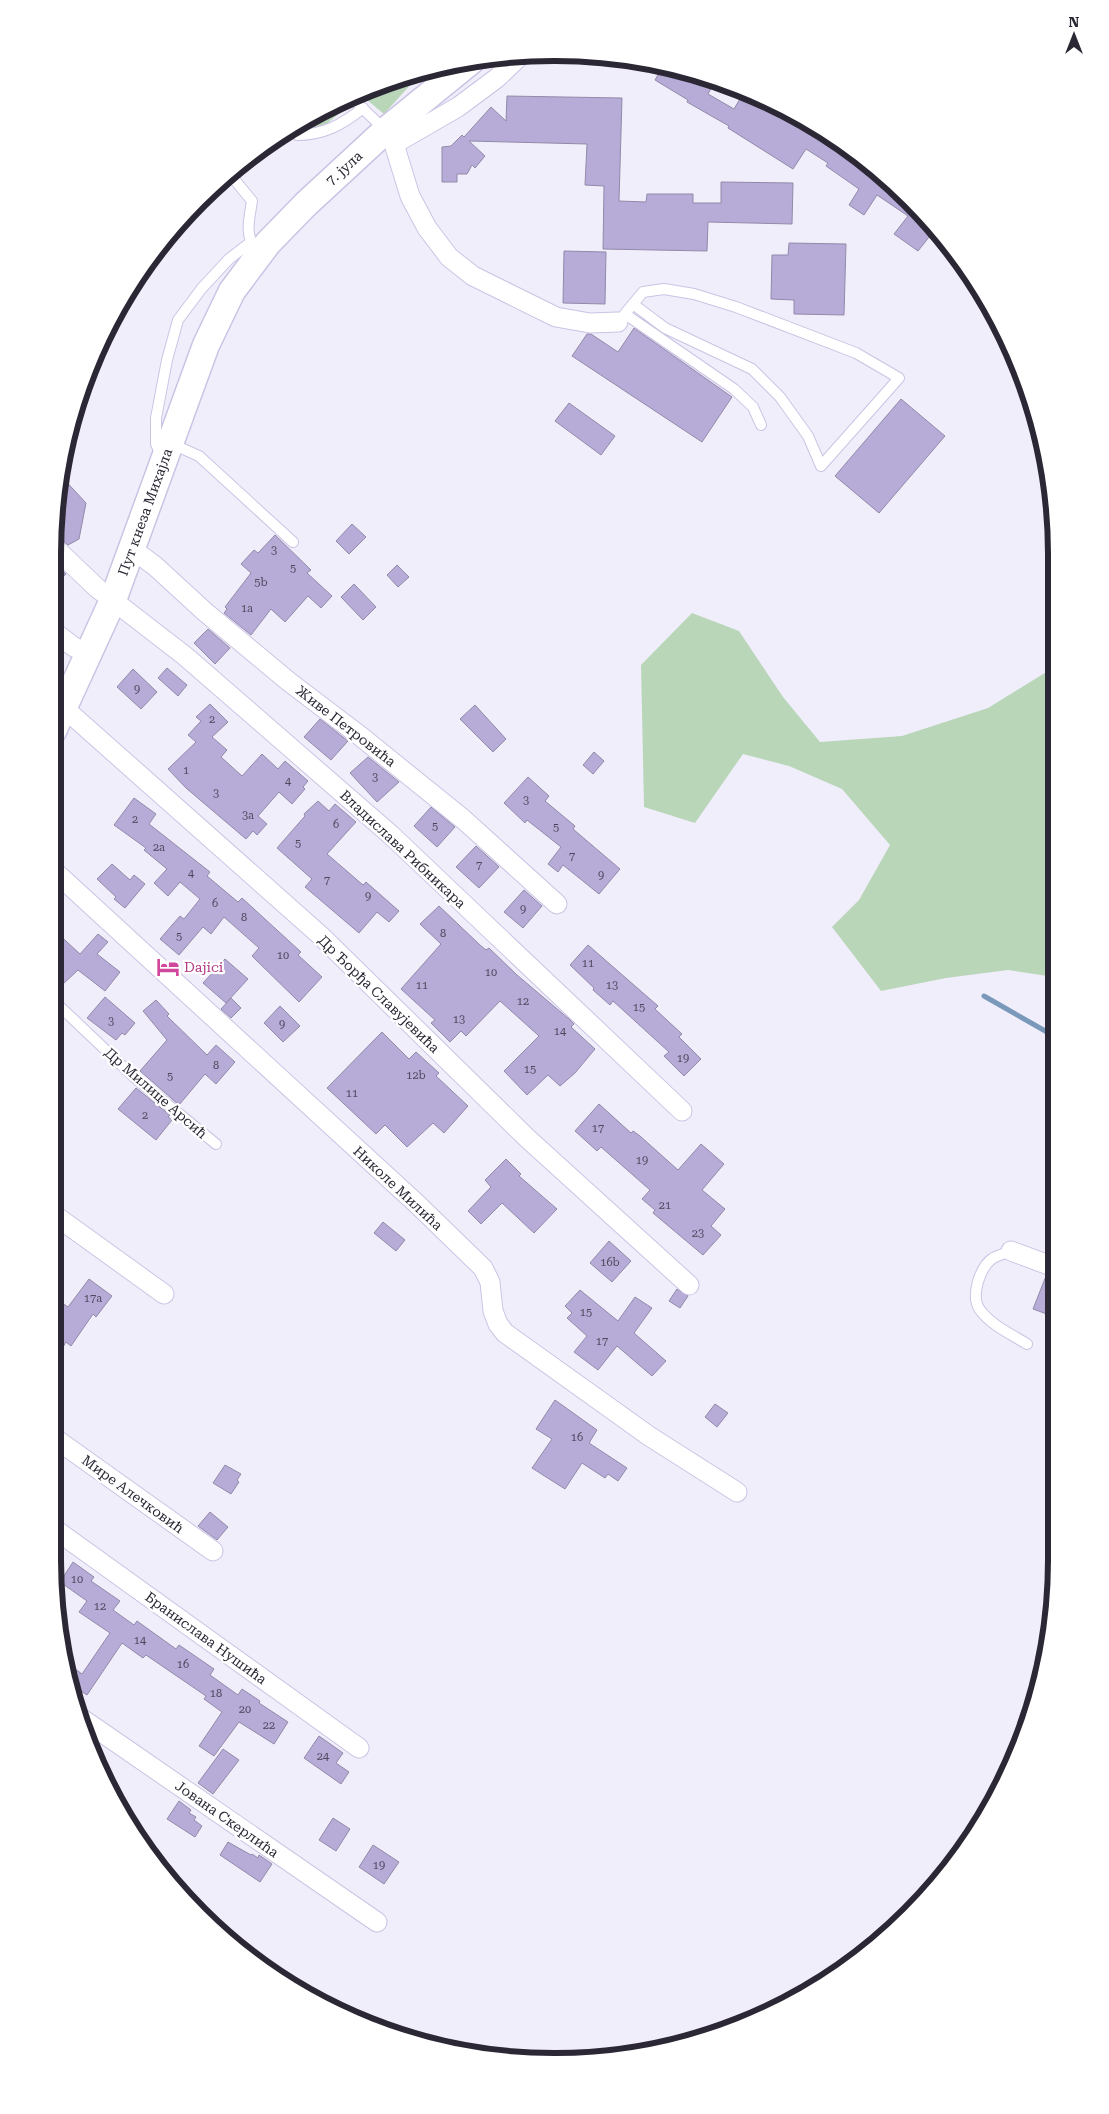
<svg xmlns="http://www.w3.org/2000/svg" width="1109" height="2114" font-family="'Roboto Serif',serif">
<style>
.green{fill:#b9d6b9}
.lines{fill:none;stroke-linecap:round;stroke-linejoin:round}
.stream{stroke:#7998ba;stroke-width:5}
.building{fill:#b7abd7;stroke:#928aa9}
.lane-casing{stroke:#cbc3e4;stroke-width:12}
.street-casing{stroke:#cbc3e4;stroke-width:21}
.secondary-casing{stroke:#cbc3e4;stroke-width:29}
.lane{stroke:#fff;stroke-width:10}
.street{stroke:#fff;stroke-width:19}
.secondary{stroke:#fff;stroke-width:26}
.labels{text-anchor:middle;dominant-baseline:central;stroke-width:4.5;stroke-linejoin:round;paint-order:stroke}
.number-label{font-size:11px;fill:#4e485d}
.street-label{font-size:14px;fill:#2b2734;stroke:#fff}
.hotel-label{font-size:14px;fill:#b23c85;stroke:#fff;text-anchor:start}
.rim{fill:none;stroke:#2b2734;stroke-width:6}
</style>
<rect width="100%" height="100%" fill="#f1eefc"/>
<path class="green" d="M421 73 384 114 361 95 317 132 305 119 393 79Z
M692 613 739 631 783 697 820 742 902 736 988 708 1053 668 1054 977 1008 970 946 978 881 991 832 927 859 900 890 845 842 789 789 766 743 754 695 823 644 807 641 665Z"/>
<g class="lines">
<path class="stream" d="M984 996 1054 1036"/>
</g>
<path class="building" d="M663 66 680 69 691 75 692 73 715 81 708 94 734 109 744 92 777 104 885 177 933 232 918 251 894 234 908 216 877 195 864 215 849 205 859 189 826 166 828 163 806 149 793 169 728 128 729 126 687 102 688 100 655 80Z
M507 96 622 98 619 201 646 202 647 194H693V203H721V182L793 183 792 224 708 222 707 251 603 249 604 186 585 185 587 144 469 141 485 156 475 168 472 165 467 174H457V182H442V147L451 146 462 135 464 137 491 107 506 121Z
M789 243 846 244 844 315 794 314V300L771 299 772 255H788Z
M564 251 606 252 605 304 563 303Z
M634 328 732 397 702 442 572 356 587 334H591L618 352Z
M901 399 945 436 879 513 835 476Z
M569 403 615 436 601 455 555 421Z
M61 476 86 503 79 539 68 545 61 539 54 536Z
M352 524 366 537 349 554 336 541Z
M275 535 311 570 307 573 332 596 321 608 308 596 285 622 271 609 251 635 224 613 227 609 225 607 251 573 241 564 254 550 258 553Z
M54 562 66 574 54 585Z
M397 565 409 577 398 587 387 575Z
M354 584 376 607 363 620 341 597Z
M208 629 230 648 215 664 194 643Z
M167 668 187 685 178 696 158 678Z
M133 669 157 692 141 709 117 687Z
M210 704 228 722 212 737 227 750 221 757 242 776 262 754 278 769 285 761 308 781 303 787 305 789 292 804 279 792 258 816 267 824 257 835 253 831 246 839 186 788 168 769 196 742 188 735 201 721 196 717Z
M475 705 506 739 493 752 460 719Z
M320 719 348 741 331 760 304 737Z
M594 752 604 761 593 774 583 765Z
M368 757 399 782 377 802 350 773Z
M528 777 549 796 545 801 575 826 573 829 620 869 599 894 563 865 558 872 548 864 561 847 527 820 525 823 504 803Z
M134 798 156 814 149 824 210 872 207 876 238 902 242 898 301 952 298 955 322 977 299 1002 252 956 259 948 224 917 211 934 203 927 179 955 160 939 180 916 184 919 200 899 180 882 168 896 154 883 167 869 144 850 146 848 114 825Z
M318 801 329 811 335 804 356 822 327 854 363 885 366 882 399 911 389 922 377 912 359 933 305 887 312 879 277 848 305 816 304 814Z
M431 807 455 827 437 847 414 826Z
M476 846 499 867 479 888 456 867Z
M112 864 130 880 134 875 145 884 125 908 114 899 116 897 97 879Z
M524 890 542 906 523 928 504 912Z
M439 906 480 945 486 950 489 948 517 975 569 1019 574 1024 571 1027 595 1049 575 1073 560 1086 548 1075 527 1095 504 1071 539 1036 500 1001 466 1036 461 1031 450 1042 431 1023 435 1020 401 989 441 944 420 924Z
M53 929 80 954 98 934 108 942 97 954 120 972 105 991 78 970 62 985 53 977Z
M588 945 658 1006 655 1009 682 1034 679 1037 701 1059 684 1076 664 1056 669 1052 613 1001 610 1005 593 990 594 988 570 965Z
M225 959 248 979 226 1003 203 983Z
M105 997 135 1023 125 1035 122 1033 116 1040 87 1018Z
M231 998 241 1008 231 1018 221 1009Z
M156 1000 169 1014 167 1016 207 1055 216 1045 235 1062 216 1084 205 1074 179 1105 140 1071 167 1040 143 1011Z
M280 1006 300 1026 283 1042 264 1023Z
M382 1032 409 1059 416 1052 439 1073 436 1076 468 1106 444 1133 433 1123 407 1147 385 1125 376 1134 327 1088Z
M136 1088 170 1115 168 1117 172 1120 156 1140 118 1109Z
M599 1104 631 1133 633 1131 640 1136 678 1170 701 1144 724 1164 702 1190 725 1209 711 1226 721 1235 703 1255 653 1213 655 1210 642 1199 650 1190 601 1147 597 1151 575 1131Z
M506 1159 521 1174 519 1176 557 1209 534 1233 502 1203 481 1224 468 1211 491 1187 485 1180Z
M383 1222 405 1240 396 1251 374 1233Z
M609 1241 631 1261 612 1282 590 1263Z
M1046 1276 1055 1278V1317L1033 1309Z
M89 1279 112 1296 96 1317 93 1314 71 1346 66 1342 63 1347 53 1340V1297L68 1307Z
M677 1289 688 1296 680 1308 669 1301Z
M580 1290 618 1321 635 1297 652 1308 634 1333 666 1361 652 1376 617 1346 598 1370 574 1352 587 1336 567 1318 572 1313 565 1306Z
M555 1400 597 1430 589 1443 627 1468 618 1481 608 1474 605 1478 582 1463 565 1489 532 1468 552 1439 536 1429Z
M715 1404 728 1413 717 1427 705 1417Z
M225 1465 241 1474 237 1480 239 1482 231 1494 213 1483Z
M210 1512 228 1527 217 1540 198 1526Z
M73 1562 94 1577 91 1581 120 1601 113 1610 134 1625 137 1621 176 1649 179 1645 214 1669 210 1675 238 1695 242 1689 260 1701 259 1703 288 1722 274 1744 239 1722 214 1756 199 1746 222 1712 204 1699 206 1696 146 1655 143 1658 122 1643 87 1695 69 1683 63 1660 82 1674 110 1633 79 1612 87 1601 60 1582Z
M319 1736 343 1753 336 1763 349 1772 341 1784 304 1758Z
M223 1749 239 1760 213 1794 198 1783Z
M179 1801 191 1810 189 1813 196 1817 194 1820 202 1826 195 1837 167 1819Z
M333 1818 350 1829 336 1851 319 1840Z
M228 1842 251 1855 252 1854 258 1858 259 1855 272 1864 260 1882 220 1855Z
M373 1845 399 1862 384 1884 359 1867Z"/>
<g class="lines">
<defs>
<path id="lane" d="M352 98 385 130
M291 129 297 135C323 135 342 125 363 108
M229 173 252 201C250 216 244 235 255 247
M625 314 734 389 753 407 761 425
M618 322 643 292 664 289 694 294 736 307 856 353 899 378 821 466 808 436 780 397 752 369 665 328 633 304
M172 444 199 456 293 542
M161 455 156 444V418L167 360 178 320 202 288 229 259 251 242
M53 1000 134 1077 216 1144
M1011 1251C1006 1253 999 1255 993 1258 980 1267 970 1296 980 1310 991 1325 1011 1334 1027 1344"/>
<path id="street" d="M385 131 394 144 410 196 427 228 449 257 473 276 556 317 590 323 618 322
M394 144 458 107 497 78 520 56
M54 547 97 588 185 656 391 835 682 1111
M132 549 155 566 204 611 288 681 359 735 463 819 557 904
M53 631 74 647 89 653
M64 708 321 936 527 1138 689 1285
M53 870 417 1204 483 1268 490 1282 493 1311 498 1324 505 1333 649 1436 737 1492
M53 1214 164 1294
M1011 1251 1054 1267
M53 1437 213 1551
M53 1528 359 1748
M78 1716 377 1922"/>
<path id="secondary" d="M53 731 113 600 206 345 232 291 268 243 306 204 385 131 471 61"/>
</defs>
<use href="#lane" class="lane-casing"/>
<use href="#street" class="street-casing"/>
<use href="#secondary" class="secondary-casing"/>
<use href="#lane" class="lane"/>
<use href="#street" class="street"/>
<use href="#secondary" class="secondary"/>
</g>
<defs>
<symbol id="hotel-bare" viewBox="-9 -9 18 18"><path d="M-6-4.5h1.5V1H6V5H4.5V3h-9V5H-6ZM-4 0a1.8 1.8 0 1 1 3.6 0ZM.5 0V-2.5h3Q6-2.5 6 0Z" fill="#d1479c" stroke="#fff" stroke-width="2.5" paint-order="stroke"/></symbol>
</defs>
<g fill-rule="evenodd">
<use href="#hotel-bare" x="152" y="951" width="32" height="32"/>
</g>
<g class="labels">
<g class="number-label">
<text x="274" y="550">3</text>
<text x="293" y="568">5</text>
<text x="261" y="582">5b</text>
<text x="247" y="608">1a</text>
<text x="137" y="689">9</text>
<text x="212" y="719">2</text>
<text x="186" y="770">1</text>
<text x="375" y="777">3</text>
<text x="288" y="781">4</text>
<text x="216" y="793">3</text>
<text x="526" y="800">3</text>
<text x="248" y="815">3a</text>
<text x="135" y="819">2</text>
<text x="336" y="824">6</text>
<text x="435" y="826">5</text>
<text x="556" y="827">5</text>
<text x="298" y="843">5</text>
<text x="159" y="847">2a</text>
<text x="572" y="856">7</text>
<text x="479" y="865">7</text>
<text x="191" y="873">4</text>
<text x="601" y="875">9</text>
<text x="327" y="880">7</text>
<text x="368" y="896">9</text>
<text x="215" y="903">6</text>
<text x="523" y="909">9</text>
<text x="244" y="917">8</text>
<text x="443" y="933">8</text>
<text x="179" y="936">5</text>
<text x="283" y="955">10</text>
<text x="588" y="963">11</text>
<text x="491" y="972">10</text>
<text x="422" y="985">11</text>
<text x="612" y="985">13</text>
<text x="523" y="1001">12</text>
<text x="639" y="1007">15</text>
<text x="459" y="1019">13</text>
<text x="111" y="1021">3</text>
<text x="282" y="1024">9</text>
<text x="560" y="1031">14</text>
<text x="683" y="1058">19</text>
<text x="216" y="1065">8</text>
<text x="530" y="1069">15</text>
<text x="416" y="1075">12b</text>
<text x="170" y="1076">5</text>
<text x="352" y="1093">11</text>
<text x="145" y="1115">2</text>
<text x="598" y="1128">17</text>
<text x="642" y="1160">19</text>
<text x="665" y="1205">21</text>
<text x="698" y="1233">23</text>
<text x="610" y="1262">16b</text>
<text x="93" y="1298">17a</text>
<text x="586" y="1312">15</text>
<text x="602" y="1341">17</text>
<text x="577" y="1437">16</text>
<text x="77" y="1579">10</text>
<text x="100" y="1606">12</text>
<text x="140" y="1640">14</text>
<text x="183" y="1664">16</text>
<text x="216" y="1693">18</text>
<text x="245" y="1709">20</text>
<text x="269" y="1725">22</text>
<text x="323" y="1756">24</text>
<text x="379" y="1865">19</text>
</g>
<g class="street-label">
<text transform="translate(344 168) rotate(-42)">7. јула</text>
<text transform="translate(145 512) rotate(-70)">Пут кнеза Михајла</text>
<text transform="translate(346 726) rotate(38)">Живе Петровића</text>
<text transform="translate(403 849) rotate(43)">Владислава Рибникара</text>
<text transform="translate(379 994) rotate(44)">Др Ђорђа Славујевића</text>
<text transform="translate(156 1093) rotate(41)">Др Милице Арсић</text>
<text transform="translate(398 1188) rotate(43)">Николе Милића</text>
<text transform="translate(133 1494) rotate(36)">Мире Алечковић</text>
<text transform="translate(206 1638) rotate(36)">Бранислава Нушића</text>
<text transform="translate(227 1819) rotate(35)">Јована Скерлића</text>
</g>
<g class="hotel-label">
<text x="184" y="967">Dajici</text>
</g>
</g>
<path d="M0 0H1109V2114H0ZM554 61H555A493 493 0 0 1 1048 554V1560A493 493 0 0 1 555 2053H554A493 493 0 0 1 61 1560V554A493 493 0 0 1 554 61Z" fill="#fff" fill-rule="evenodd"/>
<path class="rim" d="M554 61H555A493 493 0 0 1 1048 554V1560A493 493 0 0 1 555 2053H554A493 493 0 0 1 61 1560V554A493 493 0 0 1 554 61Z"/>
<g transform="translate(1074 35)" stroke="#ffffff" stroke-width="4" paint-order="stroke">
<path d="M0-4L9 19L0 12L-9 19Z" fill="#2b2734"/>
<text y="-8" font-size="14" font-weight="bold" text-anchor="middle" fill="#2b2734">N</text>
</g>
</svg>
